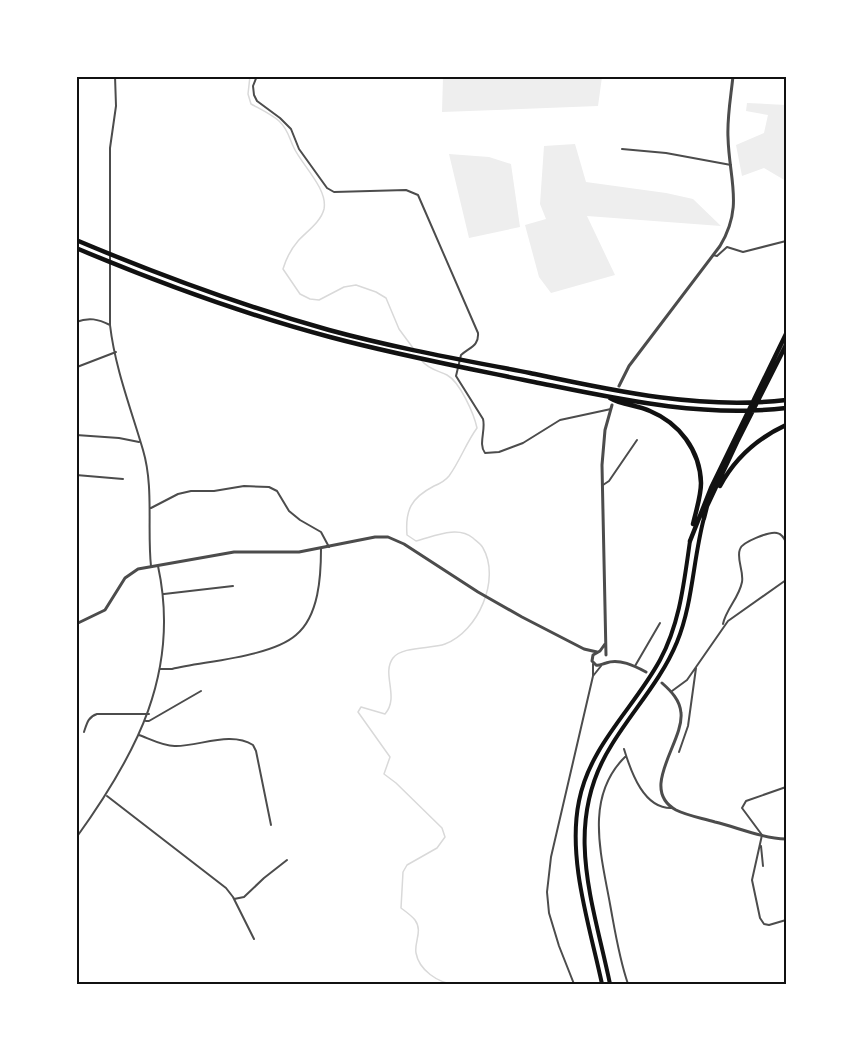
<svg xmlns="http://www.w3.org/2000/svg" width="863" height="1061" font-family="Manrope,sans-serif">
<style>
.green{fill:#eee}
.lines{fill:none;stroke-linecap:round;stroke-linejoin:round}
.stream{stroke:#d9d9d9;stroke-width:1.5}
.minor{stroke:#4c4c4c;stroke-width:2}
.tertiary{stroke:#4c4c4c;stroke-width:3}
.trunk{stroke:#111;stroke-width:4}
.motorway{stroke:#111;stroke-width:4.5}
.neatline{fill:none;stroke:#111;stroke-width:2}
</style>
<rect width="100%" height="100%" fill="#fff"/>
<path class="green" d="M443 77V76L602 77 598 106 442 112Z
M747 103 786 105V181L764 168 742 176 736 145 764 133 768 115 746 111Z
M575 144 586 182 666 193 693 199 721 226 587 216 615 275 551 293 539 277 525 225 546 219 540 204 544 146Z
M449 154 489 157 511 164 520 227 469 238Z"/>
<g class="lines">
<path class="stream" d="M250 76 248 94 251 104C260 109 271 114 279 121 288 129 289 138 294 148 302 165 328 189 324 209 321 222 306 232 298 241 291 249 286 259 283 269L300 294 310 299 319 300 344 287 356 285 376 292 386 298 399 329 413 348
M422 361C428 369 439 371 447 375 460 382 474 414 477 428 466 443 460 461 449 476 445 481 439 484 434 486 411 498 405 510 407 535L416 541C433 537 457 525 473 538 476 541 481 544 483 548 501 579 478 632 445 644 432 649 402 646 393 658 381 674 400 697 385 714L361 707 358 712 390 757 384 774 396 783 442 828 445 837 437 848 407 865 403 872 401 908C405 911 412 916 415 920 423 931 414 942 416 953 419 970 438 983 454 984"/>
<path class="minor" d="M257 76 253 86 254 95 257 101 280 118 291 129 299 149 327 188 334 192 406 190 418 195 478 333C479 346 470 347 461 355L456 376 483 419C486 430 478 444 485 453L499 452 523 443 560 420 611 409
M622 149 666 153 731 165
M713 255 717 256 727 247 743 252 786 241
M76 322C89 317 98 319 110 325 115 368 131 409 143 450 154 487 147 529 151 566
M110 325V148L116 106 115 76
M77 367 116 352
M76 435 119 438 139 442
M76 475 123 479
M603 485 609 481 637 440
M151 508 178 494 191 491H214L244 486 269 487 277 491 289 511 300 520 321 532 329 547
M164 594 233 586
M723 624C726 609 739 598 742 582 744 571 736 559 740 549 742 542 770 531 777 533 782 534 784 538 786 542
M635 666 660 623
M160 669H172C205 661 271 657 296 635 319 616 321 576 321 549
M593 676 601 666
M672 691 687 680 728 621 786 580
M146 721H149L201 691
M84 732C87 723 88 717 97 714H149
M139 735C150 739 165 747 176 746 200 746 231 731 253 745L256 751 271 825
M624 749C631 772 644 810 673 808
M679 752 688 726 696 668
M626 756C584 796 601 854 610 904 615 931 619 958 628 984
M786 787 746 801 742 808 762 835 752 880 760 918 764 924 769 925 786 920
M107 796 226 888 233 897 254 939
M76 838C136 755 181 672 158 566
M761 846 763 866
M234 899 244 897 264 878 287 860
M574 984 559 946 549 913 547 892 551 857 593 676V664"/>
<path class="tertiary" d="M619 386 629 366 720 246C744 206 729 180 728 137 727 117 731 96 733 76
M76 624 105 610 125 578 138 569 234 552H299L375 537H388L404 544 478 592 522 617 584 649 597 652
M605 644 600 651 593 655 592 661 596 665C599 666 602 664 606 663 619 658 635 666 646 672
M606 655 602 465 605 430 612 405
M662 683C671 691 680 700 681 713 684 742 638 789 676 810 688 816 702 818 715 822 739 828 762 838 786 839"/>
<path class="trunk" d="M602 984C590 927 567 859 579 801 590 745 634 708 660 660 680 623 684 582 690 541
M610 984C593 902 562 824 611 746 632 711 661 681 677 642 693 603 693 559 704 518"/>
<path class="motorway" d="M76 240C159 275 243 306 329 330 395 348 463 360 530 373 614 391 700 410 786 400
M76 248C159 283 243 314 330 337 397 355 466 368 534 382 618 399 701 418 786 408
M610 398C622 405 637 405 650 411 679 423 700 450 701 483 701 496 696 511 693 524
M720 486C735 458 758 438 786 425
M704 518 707 506 737 442 786 345
M690 541 711 488 786 334"/>
</g>
<rect width="863" height="1061" fill="none" stroke="#ffffff" stroke-width="156"/>
<rect x="78" y="78" width="707" height="905" class="neatline"/>
</svg>
